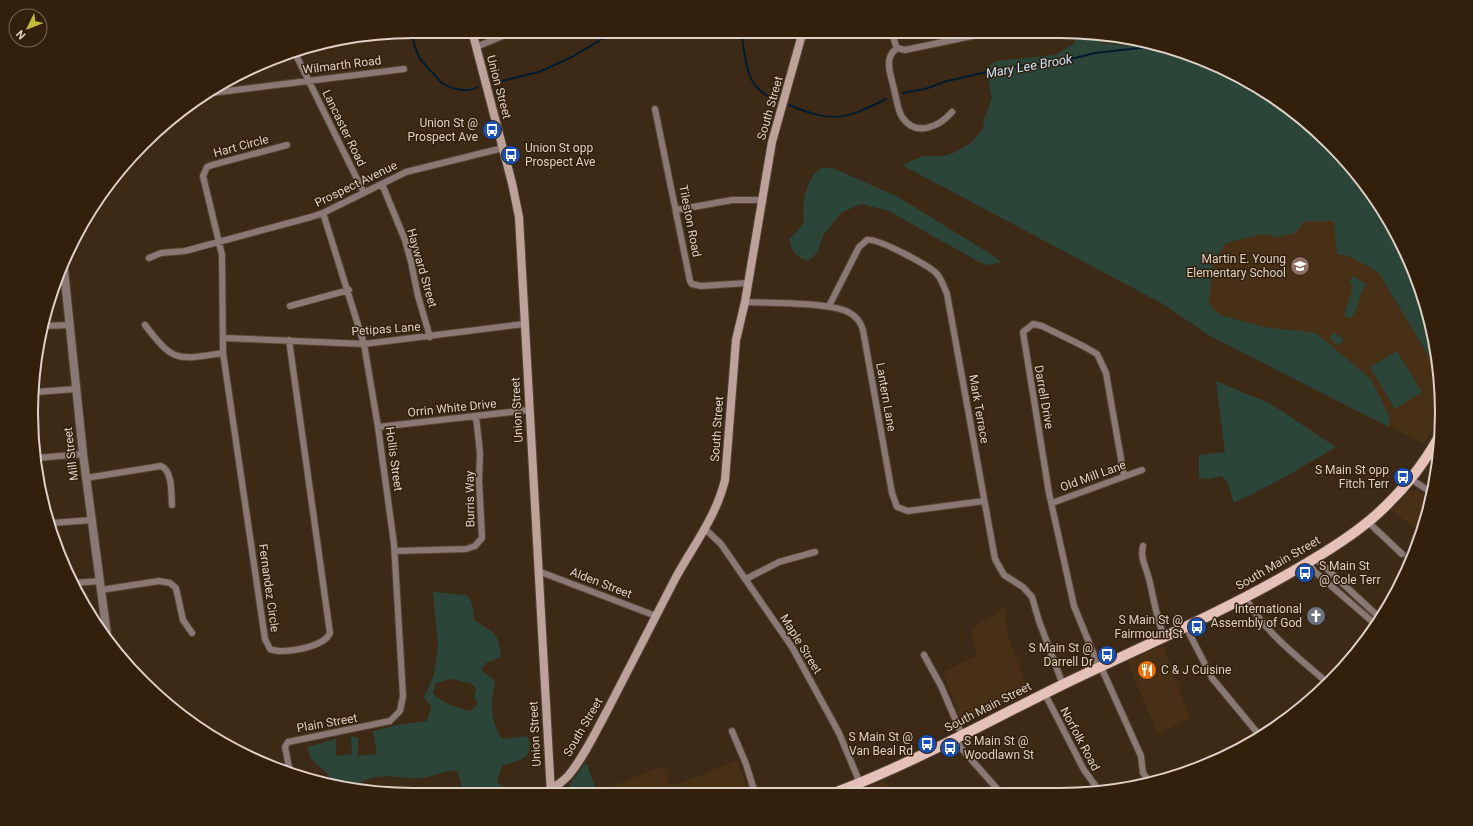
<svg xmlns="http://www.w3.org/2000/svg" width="1473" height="826" font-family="Roboto,sans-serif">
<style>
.built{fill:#483017}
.green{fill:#2b4539;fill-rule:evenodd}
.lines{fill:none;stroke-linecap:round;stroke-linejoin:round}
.stream{stroke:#021c2f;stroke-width:2}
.minor-casing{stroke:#564533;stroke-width:8}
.tertiary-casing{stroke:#564533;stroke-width:10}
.secondary-casing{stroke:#564533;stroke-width:10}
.primary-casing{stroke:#564533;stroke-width:12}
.minor{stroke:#897874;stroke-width:6}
.tertiary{stroke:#897874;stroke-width:8}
.secondary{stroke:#bda19b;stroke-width:8}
.primary{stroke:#e5c1b9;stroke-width:10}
.labels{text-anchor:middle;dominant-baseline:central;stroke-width:3;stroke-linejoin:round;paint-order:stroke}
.street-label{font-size:12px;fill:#ded1c6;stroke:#32200d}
.poi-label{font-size:12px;fill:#ded1c6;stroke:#32200d;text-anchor:end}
.water-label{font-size:13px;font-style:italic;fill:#c5e4fe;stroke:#32200d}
.rim{fill:none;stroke:#ded1c6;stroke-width:2}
</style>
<rect width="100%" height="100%" fill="#3c2a17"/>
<path class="built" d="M1312 126 1363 181 1409 296 1433 340 1441 388 1440 414 1424 444 1210 336 1178 161Z
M1416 490 1430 499 1424 525 1420 531 1391 511 1409 492Z
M1005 606 1007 633 1029 691 962 724 943 672 976 656 971 628 998 613Z
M1163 645 1190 718 1158 734 1127 662Z
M738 760 746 787 742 788 743 793H595L663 766 671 787Z
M884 781 890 792 864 793 863 790Z"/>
<path class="green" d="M1077 32 1097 34 1102 43 1132 46 1140 43 1183 51 1251 82 1312 126 1363 181 1403 244 1406 252 1409 278 1418 285 1429 314 1435 352 1429 356 1378 272 1349 256 1337 254 1334 221H1305L1295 233 1278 237 1262 234 1226 243 1213 263 1209 304 1220 315 1264 327 1316 333 1371 379 1389 416V427L1210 336 1163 304 902 165 923 156H943L956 152 972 142 984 127 983 121 992 99 989 82 990 65 996 61 1056 55 1074 43Z
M821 168H833L898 197 994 256 1001 262 989 265 979 262 889 211 861 204 842 212 824 234 817 253 808 261C795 257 792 251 789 239L798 231 804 222C801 205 806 178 821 168Z
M1353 276 1366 284C1358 295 1359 308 1351 318L1344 316 1353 286 1349 283Z
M1334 332 1344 339 1339 346 1329 338Z
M1397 351 1422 392 1395 409 1370 367Z
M1216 381 1271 404 1336 447 1287 476 1234 503 1227 482 1222 476 1209 479 1199 478V455L1225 452Z
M433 592 467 595 472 603 474 620C494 633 499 632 501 657L486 663 481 670 495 681C491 704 489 718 502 739L528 736C535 758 520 761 502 765L497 782 505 788 464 794 457 770C443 771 434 776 421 778 405 780 388 773 372 778 357 782 355 789 336 786L328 774 311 759 307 747 336 739V756L352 754 351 736 358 738V756L377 754 373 731 397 725 427 721 431 707 424 697 434 675 438 646ZM451 679 471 683 476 688 474 698 478 704 470 711C459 708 440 703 433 693L436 683Z
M586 762 597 793 563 794Z"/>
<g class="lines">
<path class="stream" d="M410 31 419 58 442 83C451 89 468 93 478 87
M741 31C746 58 744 90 776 99
M497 82 539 72 572 57 602 39 622 31
M903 93 925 89 947 81 1001 69 1026 65 1051 64 1095 53 1158 46
M789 105C833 123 844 120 886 99"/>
<defs>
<path id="minor" d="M891 32 897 48 905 50 991 32
M476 47 515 31
M897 48C894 51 891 53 890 57 887 66 891 76 893 85 896 95 897 109 902 117 916 138 940 126 952 112
M294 51 364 193
M211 93 404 69
M655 109 690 281 692 284 701 286 747 283
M287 145 212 165 207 167 203 176 222 255 223 353 265 639 270 649C283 655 324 647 330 633L289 340
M382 184 405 240 411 262 418 296 430 337
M676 210 732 200H763
M149 258 161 253 185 251 311 217 323 213 406 172 503 148
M745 302C769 303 832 302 850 313 857 317 861 323 863 330L892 493 897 507 908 511 984 501
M290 306 349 290
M829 306 859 247 867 240C878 238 930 266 937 274 942 280 944 287 947 294L995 559 1004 575 1023 587 1032 597 1039 621 1063 685
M145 325C174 363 177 360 223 353
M43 326 69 325
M224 338 364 344 524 324
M36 392 76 389
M378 427 529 410
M37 458 83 454
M86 478 161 466C173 471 171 494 172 505
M1411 479 1432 493
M1052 503 1142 470
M1368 522 1402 554
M52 523 92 520
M705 529 721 544 792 647 839 733 860 783
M1143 546C1140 558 1146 567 1149 579 1154 599 1156 618 1164 636
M395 551 466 549 475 546 482 538 479 480 480 453 476 417
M1315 558 1380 618
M1308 562 1314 571 1375 624
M538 571 656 616
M746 579 779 562 815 552
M75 583 100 581
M101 590 159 581 170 583 176 588 183 620 192 633
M1245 597C1265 633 1299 658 1329 684
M1186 627 1212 678 1260 736
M924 655 941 686 962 735
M1099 667 1074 606 1049 493 1023 332 1033 324 1042 326 1083 346 1097 354 1099 358 1106 373 1124 476
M1101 667 1141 756 1143 773 1150 782
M1045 694 1084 770 1100 792
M732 731 746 764 755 793
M956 738 961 748 1000 792
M290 772 285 747 288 742 390 721 400 711 403 696 394 544 378 427 364 344 323 213"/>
<path id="tertiary" d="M64 270 83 454 107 635"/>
<path id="secondary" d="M472 31 512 183 519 217 551 794
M551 787C558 786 563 781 568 776 584 757 595 733 607 711 630 667 652 623 675 579 693 546 716 517 725 480L736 340 745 302 772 142 803 31"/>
<path id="primary" d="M834 793C914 763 988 721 1064 684 1141 647 1221 613 1295 570 1323 554 1351 537 1375 516 1401 493 1423 466 1440 435"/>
</defs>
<use href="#minor" class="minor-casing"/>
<use href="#tertiary" class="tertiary-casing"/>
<use href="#secondary" class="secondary-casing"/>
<use href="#primary" class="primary-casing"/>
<use href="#minor" class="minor"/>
<use href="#tertiary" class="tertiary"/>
<use href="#secondary" class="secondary"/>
<use href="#primary" class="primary"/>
</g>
<defs>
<symbol id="bus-disc" viewBox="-11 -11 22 22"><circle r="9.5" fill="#1a4fb4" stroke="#32200d"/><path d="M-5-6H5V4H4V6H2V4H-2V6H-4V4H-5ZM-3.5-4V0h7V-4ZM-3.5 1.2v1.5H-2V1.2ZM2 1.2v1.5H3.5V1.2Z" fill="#fff"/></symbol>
<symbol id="school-disc" viewBox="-11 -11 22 22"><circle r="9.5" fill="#8d6e63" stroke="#32200d"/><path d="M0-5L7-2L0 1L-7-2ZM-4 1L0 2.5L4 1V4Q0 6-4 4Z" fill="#fff"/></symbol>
<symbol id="church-disc" viewBox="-11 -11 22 22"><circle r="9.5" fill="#6b7280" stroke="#32200d"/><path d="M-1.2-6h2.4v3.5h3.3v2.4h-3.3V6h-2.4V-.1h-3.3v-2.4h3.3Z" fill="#fff"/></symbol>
<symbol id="restaurant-disc" viewBox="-11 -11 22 22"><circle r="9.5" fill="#e8710a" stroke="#32200d"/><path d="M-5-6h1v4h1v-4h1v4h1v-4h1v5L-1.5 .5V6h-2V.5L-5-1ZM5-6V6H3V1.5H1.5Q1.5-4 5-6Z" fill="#fff"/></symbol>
</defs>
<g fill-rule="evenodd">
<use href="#bus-disc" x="481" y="119" width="22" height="22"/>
<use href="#bus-disc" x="500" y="144" width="22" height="22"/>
<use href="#school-disc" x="1289" y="255" width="22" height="22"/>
<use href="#bus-disc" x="1392" y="466" width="22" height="22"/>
<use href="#bus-disc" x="1294" y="562" width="22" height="22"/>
<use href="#church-disc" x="1305" y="605" width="22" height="22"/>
<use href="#bus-disc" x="1186" y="616" width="22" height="22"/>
<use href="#bus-disc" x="1096" y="644" width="22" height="22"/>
<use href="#restaurant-disc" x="1136" y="659" width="22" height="22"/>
<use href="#bus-disc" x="916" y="733" width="22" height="22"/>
<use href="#bus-disc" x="939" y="737" width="22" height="22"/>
</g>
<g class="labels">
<g class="street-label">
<text transform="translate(342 65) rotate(-7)">Wilmarth Road</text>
<text transform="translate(499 87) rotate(75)">Union Street</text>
<text transform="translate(770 108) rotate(-74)">South Street</text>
<text transform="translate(344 128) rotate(64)">Lancaster Road</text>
<text transform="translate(241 146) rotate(-15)">Hart Circle</text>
<text transform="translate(356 184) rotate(-26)">Prospect Avenue</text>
<text transform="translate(690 221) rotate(79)">Tileston Road</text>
<text transform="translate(422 268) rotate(74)">Hayward Street</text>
<text transform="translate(386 329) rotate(-4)">Petipas Lane</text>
<text transform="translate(886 397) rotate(80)">Lantern Lane</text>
<text transform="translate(1044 397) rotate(80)">Darrell Drive</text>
<text transform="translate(452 408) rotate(-6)">Orrin White Drive</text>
<text transform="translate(979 409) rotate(80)">Mark Terrace</text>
<text transform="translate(517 410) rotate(-93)">Union Street</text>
<text transform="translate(717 429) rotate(-86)">South Street</text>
<text transform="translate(71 454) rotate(-97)">Mill Street</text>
<text transform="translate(394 459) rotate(82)">Hollis Street</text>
<text transform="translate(1093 476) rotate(-20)">Old Mill Lane</text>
<text transform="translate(470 499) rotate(-91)">Burris Way</text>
<text transform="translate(1278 563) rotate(-30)">South Main Street</text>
<text transform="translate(601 583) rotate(21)">Alden Street</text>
<text transform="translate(269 588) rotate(82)">Fernandez Circle</text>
<text transform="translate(801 644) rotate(58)">Maple Street</text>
<text transform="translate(988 707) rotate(-27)">South Main Street</text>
<text transform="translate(327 723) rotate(-10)">Plain Street</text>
<text transform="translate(583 727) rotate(-60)">South Street</text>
<text transform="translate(535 734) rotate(-93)">Union Street</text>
<text transform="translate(1080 739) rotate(62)">Norfolk Road</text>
</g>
<g class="poi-label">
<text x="478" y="123">Union St @<tspan x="478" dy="14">Prospect Ave</tspan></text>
<text x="525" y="148" text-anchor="start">Union St opp<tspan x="525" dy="14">Prospect Ave</tspan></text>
<text x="1286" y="259">Martin E. Young<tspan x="1286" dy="14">Elementary School</tspan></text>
<text x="1389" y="470">S Main St opp<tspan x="1389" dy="14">Fitch Terr</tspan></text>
<text x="1319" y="566" text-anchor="start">S Main St<tspan x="1319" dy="14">@ Cole Terr</tspan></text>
<text x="1302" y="609">International<tspan x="1302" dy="14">Assembly of God</tspan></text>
<text x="1183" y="620">S Main St @<tspan x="1183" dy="14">Fairmount St</tspan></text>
<text x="1093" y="648">S Main St @<tspan x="1093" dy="14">Darrell Dr</tspan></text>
<text x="1161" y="670" text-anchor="start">C &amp; J Cuisine</text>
<text x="913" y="737">S Main St @<tspan x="913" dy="14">Van Beal Rd</tspan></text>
<text x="964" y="741" text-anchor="start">S Main St @<tspan x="964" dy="14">Woodlawn St</tspan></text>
</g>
<g class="water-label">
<text transform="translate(1029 66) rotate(-10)">Mary Lee Brook</text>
</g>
</g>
<path d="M0 0H1473V826H0ZM413 38H1060A375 375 0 0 1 1435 413V413A375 375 0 0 1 1060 788H413A375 375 0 0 1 38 413V413A375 375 0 0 1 413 38Z" fill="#32200d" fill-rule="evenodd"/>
<path class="rim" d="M413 38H1060A375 375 0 0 1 1435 413V413A375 375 0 0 1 1060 788H413A375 375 0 0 1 38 413V413A375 375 0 0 1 413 38Z"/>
<g transform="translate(28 28) rotate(227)"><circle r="19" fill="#32200d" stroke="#776757"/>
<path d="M0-3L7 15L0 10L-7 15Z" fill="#c6bc3c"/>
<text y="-6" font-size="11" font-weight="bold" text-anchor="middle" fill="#ded1c6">N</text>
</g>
</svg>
